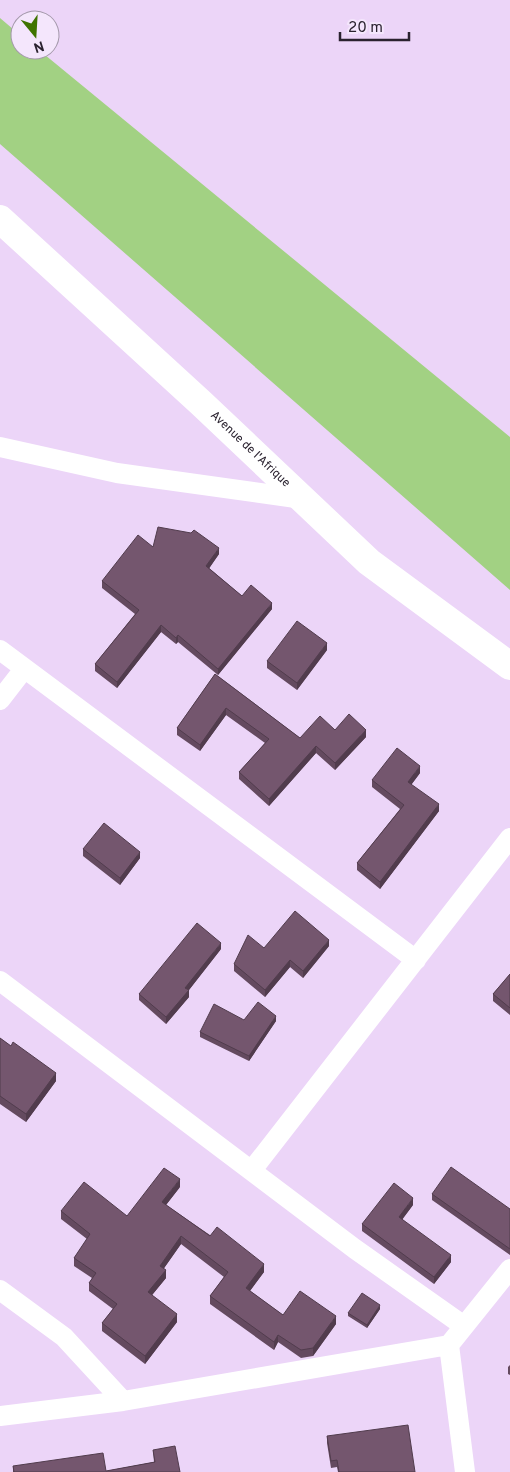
<svg xmlns="http://www.w3.org/2000/svg" width="510" height="1472" font-family="Overpass,sans-serif">
<style>
.green{fill:#a2d183}
.lines{fill:none;stroke-linecap:round;stroke-linejoin:round}
.minor{stroke:#fff;stroke-width:20}
.secondary{stroke:#fff;stroke-width:28}
.wall{fill:#644a5f}
.shaded-wall{fill:#513c4d}
.building{fill:#74566e;stroke:#513c4d}
.labels{text-anchor:middle;dominant-baseline:central;stroke-width:5;stroke-linejoin:round;paint-order:stroke}
.street-label{font-size:12px;fill:#2a222f;stroke:#f4e6fc}
</style>
<rect width="100%" height="100%" fill="#ecd5f8"/>
<path class="green" d="M0 18 20 35V50H39L510 437V590L0 144Z"/>
<g class="lines">
<path class="minor" d="M0 447 117 473 303 499
M0 650 416 960
M0 700 24 669
M0 981 355 1249 464 1326
M252 1170 510 838
M0 1290 64 1337 123 1401
M449 1345 465 1472
M0 1416 123 1401 449 1345 510 1269"/>
<path class="secondary" id="s1" d="M0 219 201 403 369 562 510 666"/>
</g>
<path class="wall" d="M153 547 219 554 209 568 242 596 272 609 218 675 178 642 176 644 161 632 117 688 95 671V664L135 614 102 588V581Z
M327 650 297 690 267 668V661Z
M215 674 300 738 335 730 366 737 335 770 316 753 269 806 239 779V772L265 743 226 715 200 751 177 735V728Z
M420 773 411 785 439 811 380 889 357 870V863L400 809 372 787V780Z
M83 849 140 858 120 885 83 856Z
M329 946 303 978 290 967 265 997 234 971V964L264 948Z
M221 949 189 990V997L166 1024 139 1000V994Z
M510 974V1015L493 1001V994Z
M244 1020 276 1021 249 1061 200 1037V1032Z
M0 1038 56 1081 26 1122 0 1104Z
M180 1187 166 1205 264 1272 250 1291 283 1315 336 1324 313 1356 301 1358 278 1342 274 1350 210 1304V1296L224 1277 181 1244 164 1268 166 1278 152 1295 177 1322 145 1364 102 1331V1323L113 1309 89 1291V1283L92 1278 74 1266V1258L87 1239 61 1219V1211L127 1216Z
M432 1194 510 1209V1255L432 1200Z
M413 1205 402 1219 451 1262 434 1284 362 1231V1224Z
M380 1309 367 1328 348 1316V1313Z
M510 1365V1375L508 1374V1367Z
M327 1436 415 1472H338L337 1467 331 1468 327 1443Z
M153 1450 180 1472H13V1466L106 1471 154 1462Z"/>
<path class="shaded-wall" d="M219 548V554L206 573V566Z
M272 603V609L218 675V669Z
M161 625V632L117 688V682Z
M178 635V642L176 644V638Z
M327 643V650L297 690V683Z
M226 708V715L200 751V745Z
M366 730V737L335 770V763Z
M316 746V753L269 806V799Z
M420 766V773L408 789V782Z
M439 804V811L380 889V882Z
M140 852V858L120 885V878Z
M329 940V946L303 978V971Z
M221 943V949L185 995V988Z
M290 960V967L265 997V990Z
M189 990V997L166 1024V1017Z
M276 1016V1021L249 1061V1056Z
M56 1073V1081L26 1122V1114Z
M180 1179V1187L162 1210V1202Z
M413 1198V1205L399 1224V1217Z
M181 1236V1244L160 1274V1266Z
M451 1255V1262L434 1284V1277Z
M264 1264V1272L246 1296V1288Z
M166 1270V1278L148 1300V1292Z
M380 1305V1309L367 1328V1325Z
M177 1314V1322L145 1364V1356Z
M336 1316V1324L313 1356V1348Z
M278 1335V1342L274 1350V1342Z"/>
<path class="building" d="M158 527 191 533 194 530 219 548 206 566 242 596 251 585 272 603 218 669 178 635 176 638 161 625 117 682 95 664 139 610 102 581 138 535 153 547Z
M297 621 327 643 297 683 267 661Z
M215 674 300 738 320 716 335 730 349 714 366 730 335 763 316 746 269 799 239 772 269 739 226 708 200 745 177 728Z
M397 748 420 766 408 782 439 804 380 882 357 863 404 805 372 780Z
M104 823 140 852 120 878 83 849Z
M295 911 329 940 303 971 290 960 265 990 234 964 248 935 264 948Z
M197 923 221 943 185 988 189 990 166 1017 139 994Z
M510 974V1008L493 994Z
M258 1002 276 1016 249 1056 200 1032 214 1004 244 1020Z
M0 1038 11 1046 13 1042 56 1073 26 1114 0 1096Z
M451 1167 510 1209V1249L432 1194Z
M164 1168 180 1179 162 1202 210 1236 217 1227 264 1264 246 1288 283 1315 300 1291 336 1316 313 1348 301 1350 278 1335 274 1342 210 1296 228 1272 181 1236 160 1266 166 1270 148 1292 177 1314 145 1356 102 1323 117 1304 89 1283 96 1273 74 1258 90 1234 61 1211 84 1182 127 1216Z
M394 1183 413 1198 399 1217 451 1255 434 1277 362 1224Z
M362 1293 380 1305 367 1325 348 1313Z
M408 1425 415 1472H339L337 1460 331 1461 327 1436Z
M175 1446 180 1472H14L13 1466 103 1453 106 1471 155 1462 153 1450Z"/>
<g class="labels">
<g class="street-label">
<text stroke="none"><textPath href="#s1" startOffset="340">Avenue de l'Afrique</textPath></text>
</g>
</g>
<g transform="translate(35 35) rotate(162)"><circle r="24" fill="#f4e6fc" stroke="#a398aa"/>
<path d="M0-4L9 19L0 12L-9 19Z" fill="#3f7400"/>
<text y="-8" font-size="14" font-weight="bold" text-anchor="middle" fill="#2a222f">N</text>
</g>
<path d="M340 32v8h69v-8" fill="none" stroke="#2a222f" stroke-width="2.5"/>
<text x="348" y="32" font-size="15" fill="#2a222f" stroke="#f4e6fc" stroke-width="4" paint-order="stroke">20 m</text>
</svg>
